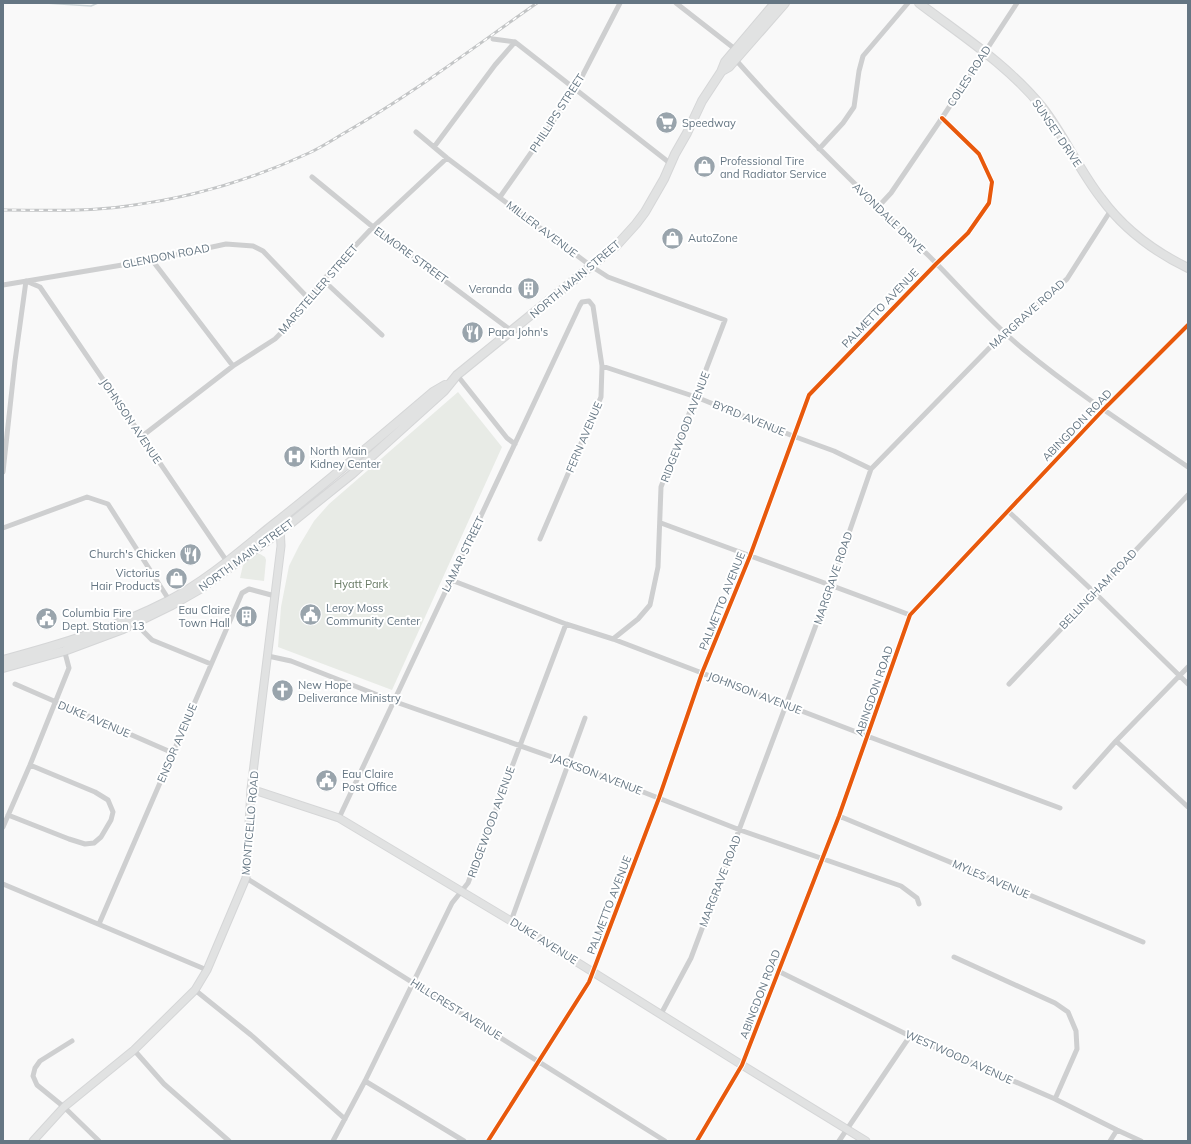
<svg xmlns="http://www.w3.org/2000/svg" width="1191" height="1144" font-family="Mulish,sans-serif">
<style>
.green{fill:#e8ebe6}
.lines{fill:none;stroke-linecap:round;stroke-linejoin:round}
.stream{stroke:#ced6d9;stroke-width:1.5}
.secondary-casing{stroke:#d5d6d7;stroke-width:9}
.primary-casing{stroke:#d5d6d7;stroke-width:10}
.street{stroke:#cecfd0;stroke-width:5}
.secondary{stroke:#e1e2e2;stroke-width:7}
.primary{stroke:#e1e2e2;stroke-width:8}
.rail-casing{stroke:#c3c5c6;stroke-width:3}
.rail{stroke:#fff;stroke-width:1.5;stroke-dasharray:4.5;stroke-linecap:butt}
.cycleway-casing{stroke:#fff;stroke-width:6}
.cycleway{stroke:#e8590c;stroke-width:4}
.labels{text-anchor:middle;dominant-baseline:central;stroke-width:4;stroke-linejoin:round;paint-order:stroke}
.street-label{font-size:11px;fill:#657683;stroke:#fff}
.poi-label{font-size:11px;fill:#657683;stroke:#fff;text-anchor:start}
.park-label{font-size:11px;fill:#687a64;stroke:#fff}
</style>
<rect width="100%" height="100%" fill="#f9f9f9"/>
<path class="green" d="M458 392 502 447 392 690 278 647 281 607 289 566 299 546 314 521 329 504Z
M256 554H260L265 557 266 560 264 581 240 578 243 565Z"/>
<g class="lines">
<path class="stream" d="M45 3 91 6 98 3"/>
<defs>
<path id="secondary" d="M251 789 339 818 511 921 742 1065 866 1141
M33 1141 64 1107 134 1050 195 990 207 970 246 878 251 789 281 546 280 527"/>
<path id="primary" d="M919 3C961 35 1008 65 1042 107 1064 135 1079 170 1101 198 1123 228 1155 252 1188 268
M722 71 729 67 785 3
M3 660C59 645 116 628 168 601 205 582 237 554 269 528 325 484 379 438 433 392L445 385
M3 668 64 651 123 629 172 605 200 589 281 531 352 474 444 391 457 375 617 245 636 224 645 212 664 179 675 154 687 133 702 101 721 72 725 62 775 3"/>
</defs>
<use href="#secondary" class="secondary-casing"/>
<use href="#primary" class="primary-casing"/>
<path class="street" d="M676 3 735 49
M493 39 515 42 671 164
M735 59C796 128 863 192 929 256 960 287 989 321 1023 349 1075 392 1132 429 1188 467
M416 132 447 158 591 266 608 277 725 320 661 487 658 567 650 605 638 619 613 639
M434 147 495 65 515 42
M819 149 843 123 854 107 859 71 863 56 908 3
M312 177 373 227 512 331
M500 197 575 90 620 3
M878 207 891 193 942 118 1017 3
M152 260 233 366
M323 280 382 335
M3 285 152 260 226 244 253 246 263 251 309 299
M602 366 696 397 793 436 834 451 871 469
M457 375 507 438 515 444
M141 437 233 366 275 339 295 319 323 280 373 227 447 158
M3 472 15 361 26 281 40 287 228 563
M1008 511 1095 593 1188 684
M661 523C744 554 827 583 910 615
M3 528 87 497 108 504 171 603
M451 580 566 624 613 639 867 736 1060 808
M136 620 144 632 152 640 211 664
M268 656 291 661 393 701 569 763 740 830 901 886 917 898 919 904
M15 684 173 753
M1009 684 1188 495
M1116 741 1188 807
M1075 787 1116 741 1188 667
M8 815 69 839 85 844 94 843 101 837 111 820 113 812 108 800 95 792 30 765
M839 816 1143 942
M339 818 580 305 582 302 589 301 593 306 602 366 601 397 540 539
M3 827 30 765 69 668 64 649
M246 878 665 1141
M3 884 207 970
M511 921 585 718
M99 924 242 593 249 589 275 596
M954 957 1055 1003 1068 1012 1076 1031 1077 1049 1055 1099
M778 971 910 1036 1055 1099 1117 1130 1141 1141
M195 990 251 1035 345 1119
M661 1014 691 958 831 585 871 469 1004 333 1067 279 1111 210
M72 1041 40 1061 35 1068 33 1076 37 1085 64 1107 99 1141
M134 1050 164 1084 229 1141
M365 1081 464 1141
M333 1141 365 1081 452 903 468 883 566 624
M488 1141 589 982 659 798 702 673 750 556 809 395 936 264 968 233 989 203 992 182 979 154 942 118
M697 1141 742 1065 839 816 910 615 1103 410 1188 325
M839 1141 910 1036
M1110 1141 1117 1130"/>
<use href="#secondary" class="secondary"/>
<use href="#primary" class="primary"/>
<defs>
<path id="rail" d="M3 210C44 210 86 212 127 206 190 198 251 180 309 153 322 147 334 139 346 132 413 94 474 47 537 3"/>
</defs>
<use href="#rail" class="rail-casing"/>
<use href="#rail" class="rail"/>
<defs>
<path id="cycleway" d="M488 1141 589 982 659 798 702 673 750 556 809 395 936 264 968 233 989 203 992 182 979 154 942 118
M697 1141 742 1065 839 816 910 615 1103 410 1188 325"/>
</defs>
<use href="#cycleway" class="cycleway-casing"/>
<use href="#cycleway" class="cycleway"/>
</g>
<defs>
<symbol id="supermarket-disc" viewBox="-11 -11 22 22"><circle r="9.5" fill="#99a4ac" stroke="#fff"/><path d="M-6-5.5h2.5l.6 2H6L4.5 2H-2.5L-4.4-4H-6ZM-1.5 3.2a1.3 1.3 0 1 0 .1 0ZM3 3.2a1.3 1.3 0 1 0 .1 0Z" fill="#fff"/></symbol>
<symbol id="shop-disc" viewBox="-11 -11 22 22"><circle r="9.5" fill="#99a4ac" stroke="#fff"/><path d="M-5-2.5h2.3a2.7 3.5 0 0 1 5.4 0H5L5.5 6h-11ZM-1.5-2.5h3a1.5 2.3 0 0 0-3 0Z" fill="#fff"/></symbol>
<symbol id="building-disc" viewBox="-11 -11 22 22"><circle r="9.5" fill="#99a4ac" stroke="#fff"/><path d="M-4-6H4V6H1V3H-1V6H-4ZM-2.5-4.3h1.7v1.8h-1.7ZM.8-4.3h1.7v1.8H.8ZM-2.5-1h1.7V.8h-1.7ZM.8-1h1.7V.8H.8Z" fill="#fff"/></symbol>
<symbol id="restaurant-disc" viewBox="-11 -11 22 22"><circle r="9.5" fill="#99a4ac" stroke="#fff"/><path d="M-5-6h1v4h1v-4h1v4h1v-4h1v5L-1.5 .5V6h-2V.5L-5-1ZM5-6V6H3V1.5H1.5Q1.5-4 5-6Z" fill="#fff"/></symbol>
<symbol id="hospital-disc" viewBox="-11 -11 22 22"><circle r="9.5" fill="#99a4ac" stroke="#fff"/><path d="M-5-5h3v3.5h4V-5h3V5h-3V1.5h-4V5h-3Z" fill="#fff"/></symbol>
<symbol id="civic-disc" viewBox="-11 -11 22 22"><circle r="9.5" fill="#99a4ac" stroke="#fff"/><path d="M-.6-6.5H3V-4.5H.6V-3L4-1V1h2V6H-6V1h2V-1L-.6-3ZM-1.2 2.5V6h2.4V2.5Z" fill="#fff"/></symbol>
<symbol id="church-disc" viewBox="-11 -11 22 22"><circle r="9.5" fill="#99a4ac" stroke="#fff"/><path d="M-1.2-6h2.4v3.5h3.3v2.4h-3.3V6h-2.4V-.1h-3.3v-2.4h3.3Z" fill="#fff"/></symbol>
</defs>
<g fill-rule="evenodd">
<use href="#supermarket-disc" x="654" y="110" width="25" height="25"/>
<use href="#shop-disc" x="692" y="154" width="25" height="25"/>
<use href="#shop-disc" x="660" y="226" width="25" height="25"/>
<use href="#building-disc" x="516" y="276" width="25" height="25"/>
<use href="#restaurant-disc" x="460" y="320" width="25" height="25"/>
<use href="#hospital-disc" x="282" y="444" width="25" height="25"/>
<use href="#restaurant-disc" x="178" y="542" width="25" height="25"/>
<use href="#shop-disc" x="164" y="566" width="25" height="25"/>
<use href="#civic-disc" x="298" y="602" width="25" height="25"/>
<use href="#building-disc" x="234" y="604" width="25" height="25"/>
<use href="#civic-disc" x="34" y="606" width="25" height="25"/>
<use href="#church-disc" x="270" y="678" width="25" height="25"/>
<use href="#civic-disc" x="314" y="768" width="25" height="25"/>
</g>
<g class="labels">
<g class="street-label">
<text transform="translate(969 76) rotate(-57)">COLES ROAD</text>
<text transform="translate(557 113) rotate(-57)">PHILLIPS STREET</text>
<text transform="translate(1057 133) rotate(56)">SUNSET DRIVE</text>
<text transform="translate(889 218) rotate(44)">AVONDALE DRIVE</text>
<text transform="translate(542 229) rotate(37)">MILLER AVENUE</text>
<text transform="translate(411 255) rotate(36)">ELMORE STREET</text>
<text transform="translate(166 256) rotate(-11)">GLENDON ROAD</text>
<text transform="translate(575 279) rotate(-40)">NORTH MAIN STREET</text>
<text transform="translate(318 289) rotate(-49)">MARSTELLER STREET</text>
<text transform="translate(880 308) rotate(-46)">PALMETTO AVENUE</text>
<text transform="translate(1027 314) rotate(-42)">MARGRAVE ROAD</text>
<text transform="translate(749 418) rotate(22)">BYRD AVENUE</text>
<text transform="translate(131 421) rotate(56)">JOHNSON AVENUE</text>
<text transform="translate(1077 425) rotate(-46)">ABINGDON ROAD</text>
<text transform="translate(685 427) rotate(-69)">RIDGEWOOD AVENUE</text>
<text transform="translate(584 437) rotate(-67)">FERN AVENUE</text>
<text transform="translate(463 554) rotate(-64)">LAMAR STREET</text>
<text transform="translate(246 555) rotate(-36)">NORTH MAIN STREET</text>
<text transform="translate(833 578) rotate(-71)">MARGRAVE ROAD</text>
<text transform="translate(1098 589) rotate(-46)">BELLINGHAM ROAD</text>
<text transform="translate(722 601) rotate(-68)">PALMETTO AVENUE</text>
<text transform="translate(874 691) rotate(-71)">ABINGDON ROAD</text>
<text transform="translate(755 693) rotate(21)">JOHNSON AVENUE</text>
<text transform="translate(94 719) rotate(23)">DUKE AVENUE</text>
<text transform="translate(177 743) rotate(-67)">ENSOR AVENUE</text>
<text transform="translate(597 774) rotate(21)">JACKSON AVENUE</text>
<text transform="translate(491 822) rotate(-70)">RIDGEWOOD AVENUE</text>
<text transform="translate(250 823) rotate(-85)">MONTICELLO ROAD</text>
<text transform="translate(991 879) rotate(23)">MYLES AVENUE</text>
<text transform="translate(720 881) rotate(-69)">MARGRAVE ROAD</text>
<text transform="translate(609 905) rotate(-69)">PALMETTO AVENUE</text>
<text transform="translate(544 941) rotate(32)">DUKE AVENUE</text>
<text transform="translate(760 994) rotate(-69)">ABINGDON ROAD</text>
<text transform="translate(456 1009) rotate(32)">HILLCREST AVENUE</text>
<text transform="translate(959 1057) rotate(24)">WESTWOOD AVENUE</text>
</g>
<g class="poi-label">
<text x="682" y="123">Speedway</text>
<text x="720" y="161">Professional Tire<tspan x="720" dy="13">and Radiator Service</tspan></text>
<text x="688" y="238">AutoZone</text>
<text x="512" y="289" text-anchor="end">Veranda</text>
<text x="488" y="332">Papa John's</text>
<text x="310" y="451">North Main<tspan x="310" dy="13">Kidney Center</tspan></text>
<text x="176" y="554" text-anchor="end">Church's Chicken</text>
<text x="160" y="573" text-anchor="end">Victorius<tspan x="160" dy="13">Hair Products</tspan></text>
<text x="326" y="608">Leroy Moss<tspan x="326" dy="13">Community Center</tspan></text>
<text x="230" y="610" text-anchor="end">Eau Claire<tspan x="230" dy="13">Town Hall</tspan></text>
<text x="62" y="613">Columbia Fire<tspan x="62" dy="13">Dept. Station 13</tspan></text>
<text x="298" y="685">New Hope<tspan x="298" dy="13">Deliverance Ministry</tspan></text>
<text x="342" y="774">Eau Claire<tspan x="342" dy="13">Post Office</tspan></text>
</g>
<g class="park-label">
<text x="361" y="584">Hyatt Park</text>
</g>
</g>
<rect width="1191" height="1144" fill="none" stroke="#657683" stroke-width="8"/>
</svg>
